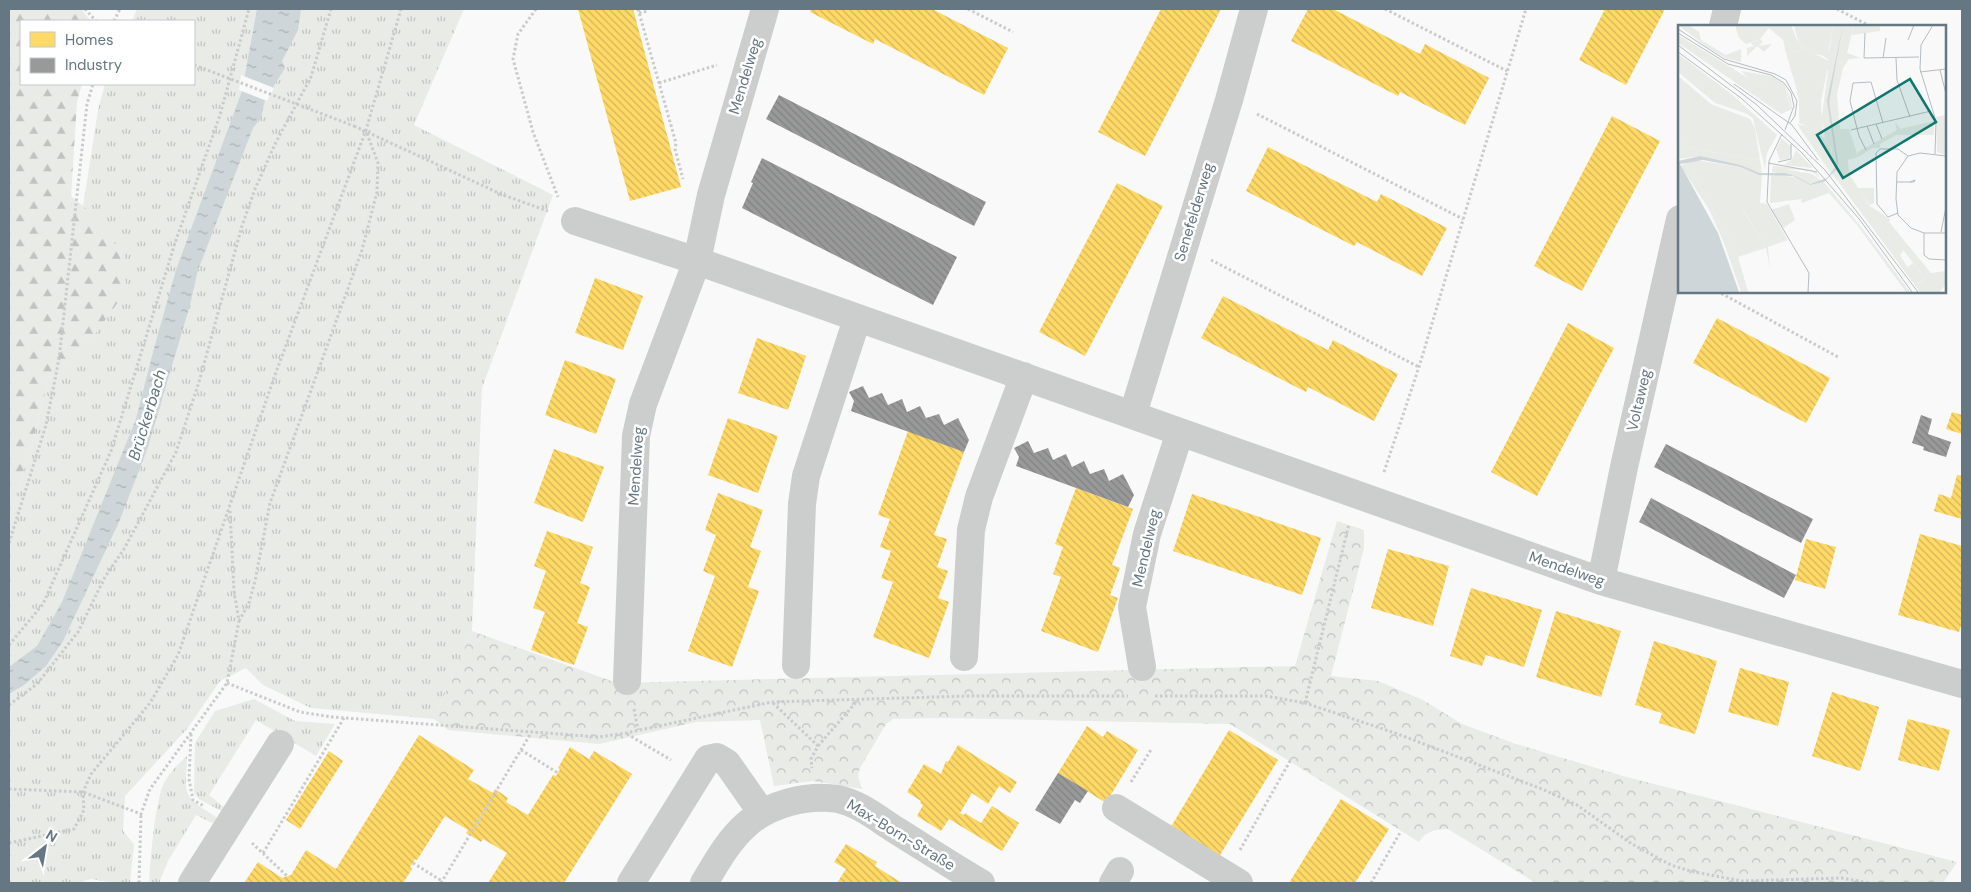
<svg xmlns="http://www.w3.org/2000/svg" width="1971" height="892" font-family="'DM Sans',sans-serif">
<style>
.grass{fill:url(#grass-tufts)}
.forest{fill:url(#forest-firs)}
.park{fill:url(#park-crowns)}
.water{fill:url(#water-ripples)}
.pier{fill:#f9f9f9}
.homes{fill:url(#homes-back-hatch)}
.industry{fill:url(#industry-back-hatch)}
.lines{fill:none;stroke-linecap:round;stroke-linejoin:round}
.path{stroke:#cacbcc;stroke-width:3;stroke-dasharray:2.5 2.5;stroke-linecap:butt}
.minor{stroke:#cccece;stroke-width:28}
.path-bridge{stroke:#cacbcc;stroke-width:3;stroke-dasharray:2.5 2.5;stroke-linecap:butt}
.labels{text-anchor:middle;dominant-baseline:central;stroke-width:5;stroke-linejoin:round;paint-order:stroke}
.street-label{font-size:15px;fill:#657782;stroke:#fff}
.water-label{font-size:16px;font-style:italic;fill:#60767c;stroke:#fff}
.inset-road{fill:none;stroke:#b5bdc2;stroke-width:1}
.view{fill:#0f766e;fill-opacity:0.15;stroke:#0f766e;stroke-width:2.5}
.inset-edge{fill:none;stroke:#657782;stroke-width:2.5}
</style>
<defs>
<pattern id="grass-tufts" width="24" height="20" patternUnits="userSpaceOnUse" patternTransform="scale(1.25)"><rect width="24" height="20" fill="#e8ebe6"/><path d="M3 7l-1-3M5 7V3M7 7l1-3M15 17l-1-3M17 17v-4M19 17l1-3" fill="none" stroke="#c0c3c0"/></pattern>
<pattern id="forest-firs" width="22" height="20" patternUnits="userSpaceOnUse" patternTransform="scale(1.25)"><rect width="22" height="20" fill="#e8ebe6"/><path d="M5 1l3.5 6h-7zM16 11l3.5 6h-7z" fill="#c0c3c0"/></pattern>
<pattern id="park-crowns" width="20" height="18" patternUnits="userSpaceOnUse" patternTransform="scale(1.25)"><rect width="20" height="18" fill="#e8ebe6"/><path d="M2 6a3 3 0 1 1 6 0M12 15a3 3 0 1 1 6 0" fill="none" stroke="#c0c3c0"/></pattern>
<pattern id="water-ripples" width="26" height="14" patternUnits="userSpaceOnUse" patternTransform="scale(1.25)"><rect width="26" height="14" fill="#ced6d9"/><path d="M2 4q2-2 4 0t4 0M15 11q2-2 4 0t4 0" fill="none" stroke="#abb2b5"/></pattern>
<pattern id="homes-back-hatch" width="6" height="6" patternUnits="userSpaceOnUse" patternTransform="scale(1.25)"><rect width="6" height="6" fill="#ffd966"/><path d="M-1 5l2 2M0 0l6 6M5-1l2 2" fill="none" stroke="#d2b559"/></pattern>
<pattern id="industry-back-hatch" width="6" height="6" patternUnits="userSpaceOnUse" patternTransform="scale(1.25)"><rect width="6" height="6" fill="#999"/><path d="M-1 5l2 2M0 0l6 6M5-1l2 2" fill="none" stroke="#808282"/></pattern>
</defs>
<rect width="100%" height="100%" fill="#f9f9f9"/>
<path class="grass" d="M137 9H464L414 125 553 195 482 388 472 631 434 719 311 708 263 685 246 668 220 681 187 729 125 796 123 831 134 844 130 883H115L91 879 78 883H9V520L38 423 49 375 90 341 103 321 91 213 83 207 98 110 105 84H194V21H132Z
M254 699 295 721 335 724 316 756 256 720 209 795 225 808 221 811 199 799 194 793 195 743 215 711Z
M187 756C186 797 180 794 216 817L217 820 212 823 196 815 168 861 159 883H149C150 862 155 800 164 783 170 772 178 764 187 756Z"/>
<path class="forest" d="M9 9H81L91 21H21V84H82L77 102 71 196 91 213 124 256 126 291 90 341 49 375 38 423 9 520Z"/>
<path class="park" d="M1337 521 1364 530V548L1331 676 1378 681 1423 700 1462 724 1513 743 1623 776 1957 862 1943 883H1536L1448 829C1435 830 1427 830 1419 842L1230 724 941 718 893 719 886 724 860 768 858 776 862 789 813 781 774 786 760 720 696 722 599 744 448 730 434 719 472 631 617 683 1295 666Z"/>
<path class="water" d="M257 9H301L298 30 282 61 285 68 265 100 261 118 253 128 198 270 190 305 147 450 119 522 63 641 46 666 24 685 9 694V667L37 646 62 602 136 419 153 352 176 270 242 91Z"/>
<path class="pier" d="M241 75 274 88 267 101 239 90Z"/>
<path class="homes" d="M578 9H633L681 187 630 201Z
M811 9H932L1008 48 984 95 875 39 873 44 810 12Z
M1161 9H1221L1145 156 1098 132Z
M1308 9H1333L1420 54 1425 44 1489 78 1465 125 1400 92 1398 96 1291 41Z
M1605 9H1665L1626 85 1579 60Z
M1612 116 1660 141 1582 291 1534 266Z
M1268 147 1377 202 1381 194 1447 228 1422 276 1357 242 1354 246 1246 191Z
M1117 183 1163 206 1085 356 1039 332Z
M595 278 643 296 623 350 575 333Z
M1223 296 1328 350 1333 340 1398 374 1374 421 1308 387 1306 392 1201 338Z
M1717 318 1830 378 1806 423 1693 363Z
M1568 323 1614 348 1537 496 1491 472Z
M757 338 806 356 788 410 738 393Z
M565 360 616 379 596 434 545 415Z
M1952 412 1962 415V434L1946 429Z
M728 418 778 436 758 493 708 475Z
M908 431 964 452 934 535 947 539 937 567 948 571 938 598 949 602 929 658 873 637 893 582 881 578 891 551 880 547 890 519 878 515Z
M554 449 604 467 583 522 534 503Z
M1957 475 1962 476V519L1934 511 1939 494 1951 498Z
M1076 488 1133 509 1112 565 1120 568 1110 595 1118 598 1098 652 1041 631 1061 577 1053 574 1063 547 1055 544Z
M718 493 763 510 750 547 761 551 748 587 759 591 732 667 688 651 715 576 703 571 716 535 705 530Z
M1192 494 1321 538 1302 595 1173 551Z
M547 531 593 547 580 583 590 587 577 623 588 627 574 665 531 650 545 612 533 608 546 571 534 566Z
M1920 534 1962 546V622L1959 632 1898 615Z
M1806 539 1836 547 1825 589 1795 580Z
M1388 549 1449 566 1433 626 1371 608Z
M1471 588 1542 610 1524 667 1486 655 1482 666 1450 656Z
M1556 611 1621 631 1601 697 1536 677Z
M1654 641 1717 661 1695 734 1659 723 1662 713 1635 705Z
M1740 668 1789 682 1778 726 1728 712Z
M1832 692 1879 707 1860 771 1812 756Z
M1908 719 1950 730 1939 771 1898 760Z
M1087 726 1103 737 1107 731 1138 750 1106 803 1058 773Z
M1229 730 1278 760 1217 860 1169 830Z
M419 735 474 770 468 779 493 793 495 789 508 798 506 802 528 815 553 775 556 776 560 769 558 768 570 747 589 759 594 751 632 774 564 883H488L507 853 483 839 481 842 466 833 468 830 445 816 417 860 415 859 413 863 410 867 412 869 403 883H244L258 862 282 878 291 875 306 850 336 869Z
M958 745 1017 782 1010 793 999 786 988 804 972 793 960 813 964 815 965 813 981 823 992 806 1019 823 1002 851 949 819 941 831 917 816 923 805 920 803 921 801 907 792 924 764 941 774 946 761 948 762Z
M329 751 343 761 300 829 286 820Z
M1341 799 1389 829 1355 883H1289Z
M846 844 877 862 875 866 902 883H837L846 869 834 862Z"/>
<path class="industry" d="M779 95 986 202 974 226 766 119Z
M762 158 957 257 933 305 742 208 753 183 751 182Z
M863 386 869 398 882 393 888 405 902 399 907 412 920 406 926 418 939 414 944 425 958 418 969 440 964 452 851 411 854 401 849 392Z
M1921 415 1932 419 1928 434 1951 442 1946 457 1923 450 1924 447 1912 443Z
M1028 441 1034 453 1048 448 1053 460 1066 454 1072 467 1084 461 1090 474 1104 469 1109 481 1123 474 1134 495 1128 507 1016 466 1019 457 1014 448Z
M1666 444 1813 519 1801 543 1654 467Z
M1651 498 1796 575 1784 598 1639 522Z
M1058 773 1088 791 1080 803 1075 800 1060 824 1035 810Z"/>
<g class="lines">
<path class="path" d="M85 9 96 21
M536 9 518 34 513 59 533 132 558 197
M638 9 676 143 675 149 683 179
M968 9 1013 32
M1385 9 1507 71
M1837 9 1870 26
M639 13 648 11
M114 21 120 9
M659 83 717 65
M1257 114 1463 219
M354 126 503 195 548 211
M1211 260 1419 367
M1717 291 1838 357
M1384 472 1419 367 1526 9
M9 543 46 425 59 359 87 104 93 84
M239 621 249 603 255 581 270 503 362 250 377 192 378 163 366 131
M9 645 43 604 111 451 175 243 220 115 249 9
M227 683 300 712 332 717 599 737 626 733 772 702 967 696H1128
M1155 696H1266L1305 703 1395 733 1542 789 1577 805 1632 844 1671 865 1690 871 1741 881 1842 878 1869 883
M773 703 818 746 811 759 812 768
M1305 703 1349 524
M9 705 37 684 78 632 105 577 124 549 176 452 199 382 242 226 255 189 276 142 311 77 331 9
M634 709 638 730
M191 734 189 779 193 800 204 806
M627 734 671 760
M818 746 858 700
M521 750 558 773
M1131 782 1152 748
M9 789 83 792 141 814 150 789 227 683 239 621 234 591 230 511
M9 843 74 829 84 810 83 792 91 774 150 703 178 655 275 375 366 130 401 9
M252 843 287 876
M1240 850 1290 761
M263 853 344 718
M413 863 442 881
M139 883 141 814
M441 883 531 733
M1371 883 1401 831"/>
<path class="minor" d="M1723 26 1727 9
M575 221 697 261 1601 581 1962 684
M1133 414 1229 100 1254 9
M1601 581 1624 467 1680 219
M964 657 971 530 979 497 1024 376
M796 665 802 504 806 476 857 319
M1142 667 1132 607 1147 534 1180 432
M627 681 636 436 643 404 697 261 711 195 765 9
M1116 808 1239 883
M192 883 280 744
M631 883 708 759 717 757 727 763 762 813
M704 883C716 863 728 841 746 825 769 804 807 794 838 799 858 803 877 818 894 829 923 847 952 866 981 883
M1113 883 1120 871"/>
<path class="path-bridge" d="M194 65 354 126"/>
</g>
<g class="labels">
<g class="street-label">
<text transform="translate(745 76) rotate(-73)">Mendelweg</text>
<text transform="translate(1194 212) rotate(-73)">Senefelderweg</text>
<text transform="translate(1639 400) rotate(-77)">Voltaweg</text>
<text transform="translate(636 466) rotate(-86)">Mendelweg</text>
<text transform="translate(1146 548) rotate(-77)">Mendelweg</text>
<text transform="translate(1567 569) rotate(19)">Mendelweg</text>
<text transform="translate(901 835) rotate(31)">Max-Born-Straße</text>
</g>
<g class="water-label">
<text transform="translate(147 415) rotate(-73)">Brückerbach</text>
</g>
</g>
<g transform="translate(1678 25)">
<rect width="268" height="268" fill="#f9f9f9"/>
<path d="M155 0H176L169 28 183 33 171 34 165 43 159 69 162 104H171L180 132 170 135 171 149 159 155 152 147 155 139 153 121 147 113 144 92 145 108 121 98 123 81 118 66 144 91 150 46 146 35H151L145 31 151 26ZM82 14 85 17 80 21 94 19 86 27 79 21 69 31V23L76 21 73 18ZM63 46 93 51 106 59 113 74 114 84 103 89V84L112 81 108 64 90 61 84 50 71 54ZM0 111 10 123 82 135 84 148 22 131 0 134ZM104 113 113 122 111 134 102 135 98 124ZM118 125 135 143 106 140 114 134ZM6 138 22 161 60 231 87 222 65 184 68 183 89 221 109 214 110 215 90 222 92 244 88 223 60 232 70 267H63L46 218 31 184 3 142ZM95 141 131 144 136 146 138 148 140 149 142 153 132 145 106 144 134 149 144 156 131 159 117 151 94 147ZM93 149 116 152 132 160 146 157 184 203 232 267H228L179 200 151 168 124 178 123 174 92 178ZM111 179 117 195 105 203 93 185ZM211 207 226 225 221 231 210 211ZM235 238 247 253 239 259 228 243Z" fill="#e8ebe6"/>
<path d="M57 0H113L119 15 126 24 108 28 105 15 91 3 82 14 68 19 61 13ZM0 10 70 53 85 50 90 61 107 62 112 83 103 84V89L0 18ZM0 29 51 67 99 110 89 128 87 144 75 93 67 88 37 78 5 51 0 47ZM0 51 33 79 72 94 77 103 82 135 10 123 0 111ZM119 99 136 103 152 119 155 139 152 147ZM17 135 63 142 84 150 82 178 89 179 109 214 89 221 67 183 65 185 87 222 60 231 22 161 6 138ZM171 149 192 181 212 194 211 197 253 248 267 246V260L262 267H242L159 155ZM211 207 247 253 240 259 210 211Z" fill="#e8ebe6" fill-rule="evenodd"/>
<path d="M0 0H11L21 7 23 15 48 30 63 24V37L47 33 29 22ZM127 24 151 36 143 76 144 109 123 98 121 92V72L108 28ZM267 90V130L259 127 258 92ZM256 96V110H218L202 119V123H195L180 132V127L219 105 217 97 222 104ZM101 149 123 159 126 168 97 172 94 167 96 150ZM180 163H196V178L192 180Z" fill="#e8ebe6"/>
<path d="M116 0H155L150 28 146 31 129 27 120 16ZM176 0H202V6L174 10Z" fill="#e8ebe6"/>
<path d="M165 0 151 77 160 137 159 144 146 157 132 160 115 151 81 150 63 142 25 135 2 139 40 208 61 267H0V136L22 131 62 140 82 148H107L117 151 132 159 149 153 159 140 149 76Z" fill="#ced6d9"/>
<path class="inset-road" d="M255 0 243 20 242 44 258 96 257 129M0 4 46 34 97 49 108 55 119 76 117 91 112 98M0 8 50 39 93 50 106 58 113 68 116 81 107 105M187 8 186 33 241 32M230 15 236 0M0 20 79 80 147 145 240 267M0 27 63 73 124 128 182 195 234 267M205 33 208 13M218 33 219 55 232 92M262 45 268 69M242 47 268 44M56 59 114 100 140 135M198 99 204 114M189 101 196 119M173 105 253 86M104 109 91 136 89 177 131 248 130 267M188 125 181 111 172 76 175 58 193 57 205 98M268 131 242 128 230 131 219 147 218 174 220 190 233 203 246 208H268M100 137 113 134V119M90 138 139 147M219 157H236L237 155 232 157M220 188 210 192 199 179 198 128 202 124H220L230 131M263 207 268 182M246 208V230L251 234 268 235"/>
<path class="view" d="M232 54 258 97 165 153 139 110Z"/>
<rect width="268" height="268" class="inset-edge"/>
</g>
<rect width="1971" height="892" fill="none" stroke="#657782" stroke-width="20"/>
<rect x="20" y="20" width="175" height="65" fill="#ffffff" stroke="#c1c9cd"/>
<rect x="30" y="32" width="25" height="15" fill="#ffd966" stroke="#c1c9cd"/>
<text x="65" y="45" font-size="15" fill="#657782">Homes</text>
<rect x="30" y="58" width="25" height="15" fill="#999999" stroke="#c1c9cd"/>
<text x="65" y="70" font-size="15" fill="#657782">Industry</text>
<g transform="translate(45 847) rotate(31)" stroke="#ffffff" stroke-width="4" paint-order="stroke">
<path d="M0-4L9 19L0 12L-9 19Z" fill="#657782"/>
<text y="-8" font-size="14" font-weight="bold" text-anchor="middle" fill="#657782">N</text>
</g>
</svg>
